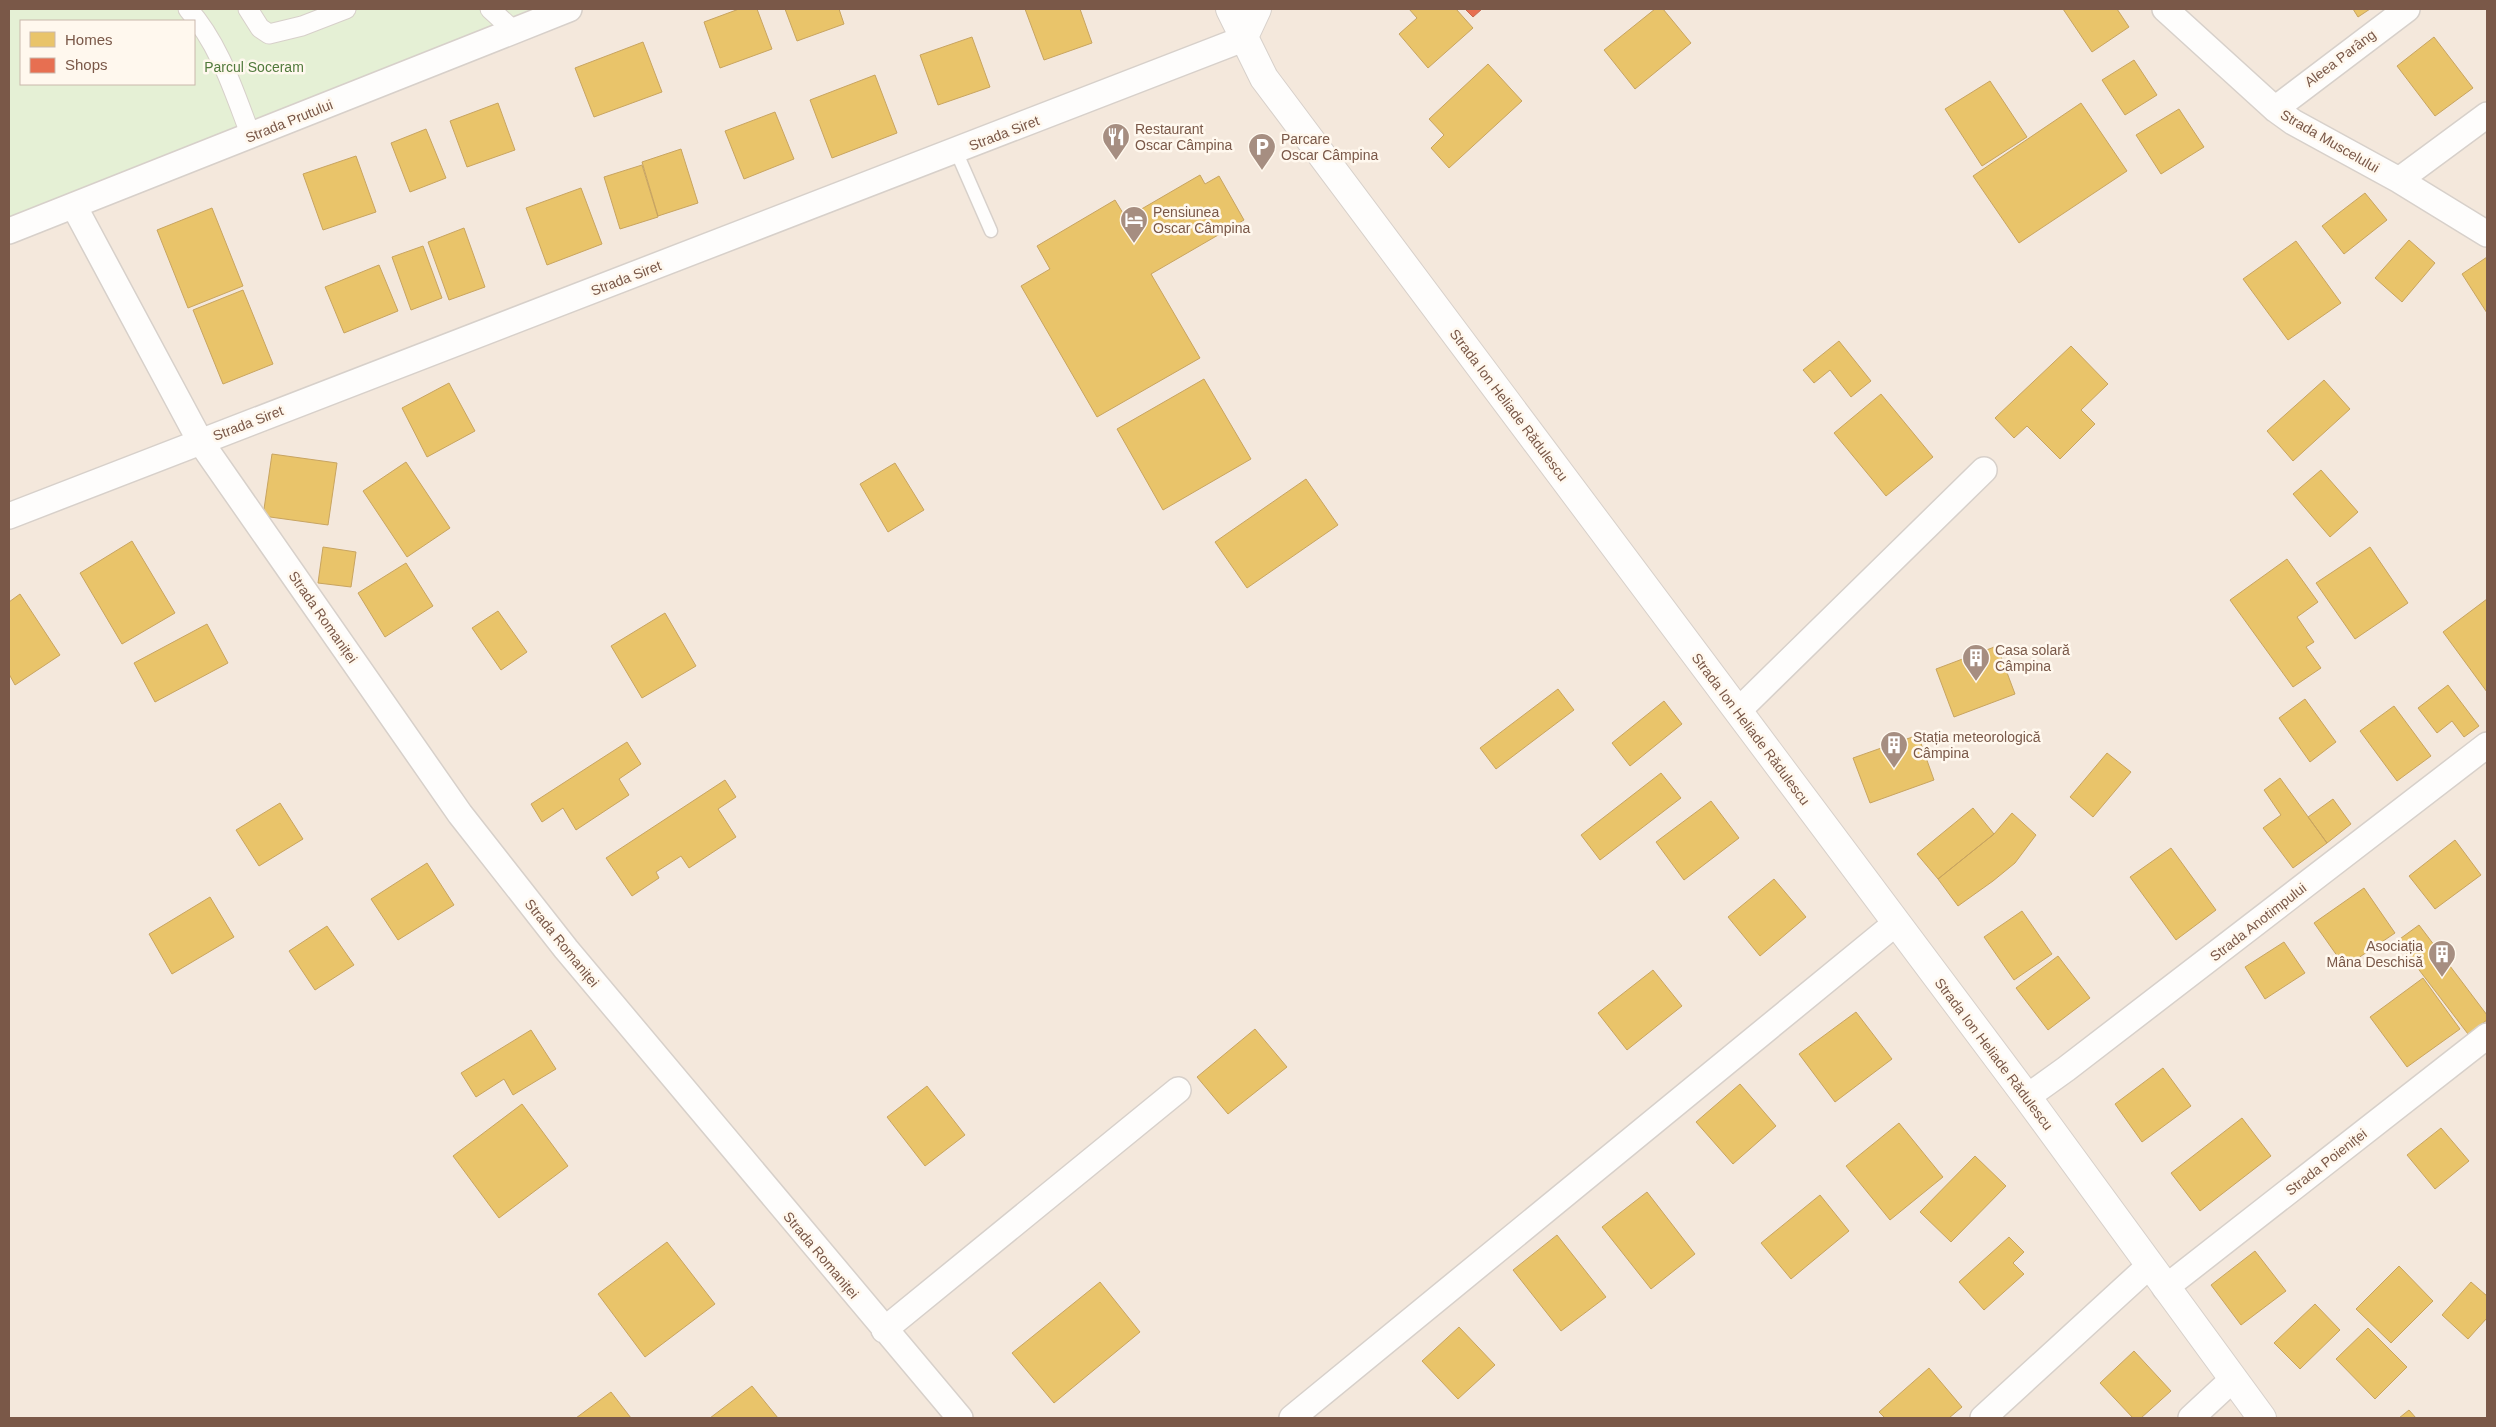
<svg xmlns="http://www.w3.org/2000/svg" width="2496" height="1427" font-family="Arial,sans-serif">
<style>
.residential{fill:#f4e8dc;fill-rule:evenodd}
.green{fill:#e5f0d5;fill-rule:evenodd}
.homes{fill:#e9c46a;stroke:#c8a460}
.shops{fill:#e76f51;stroke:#c6684e}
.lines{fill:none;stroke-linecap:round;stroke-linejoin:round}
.service-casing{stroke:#d7d0ca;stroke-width:15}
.pedestrian-casing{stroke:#d7d0ca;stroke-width:21}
.minor-casing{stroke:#d7d0ca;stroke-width:28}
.tertiary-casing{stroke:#d7d0ca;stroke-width:30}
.service{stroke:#fefdfc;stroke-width:12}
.pedestrian{stroke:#fefdfc;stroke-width:19}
.minor{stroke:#fefdfc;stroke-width:25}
.tertiary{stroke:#fefdfc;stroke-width:28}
.labels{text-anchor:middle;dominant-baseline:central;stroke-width:5;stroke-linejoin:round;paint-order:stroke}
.street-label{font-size:14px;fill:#7a5848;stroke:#fff8ee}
.park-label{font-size:14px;fill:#517a3c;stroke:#fff8ee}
.poi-label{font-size:14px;fill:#7a5848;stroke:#fff8ee;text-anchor:start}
</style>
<rect width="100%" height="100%" fill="#f8f3ec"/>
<path class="residential" d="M9 9H2487V1418H9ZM21 21H194V84H21Z"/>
<path class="green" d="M9 9H561L9 227ZM21 21H194V84H21Z"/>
<path class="homes" d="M739 9H757L772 49 720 68 704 22Z
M785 9H839L844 24 797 41Z
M1025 9H1080L1092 43 1044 60Z
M1409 9H1456L1473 28 1428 68 1399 34 1417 18Z
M1655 9H1663L1691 43 1635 89 1604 50Z
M2063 9H2117L2129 27 2092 52Z
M2353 9H2370L2358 17Z
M972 37 990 87 938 105 920 55Z
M2434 37 2473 88 2435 116 2397 66Z
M643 42 662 92 594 117 575 68Z
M2134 60 2157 95 2125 115 2102 80Z
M1488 64 1522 101 1449 168 1431 148 1444 135 1429 119Z
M875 75 897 133 832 158 810 100Z
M1990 81 2027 137 1982 166 1945 109Z
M498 103 515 150 467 167 450 121Z
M2081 103 2127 171 2019 243 1973 176Z
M2179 109 2204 147 2161 174 2136 135Z
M775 112 794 159 744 179 725 131Z
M426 129 446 178 410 192 391 143Z
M681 149 698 203 658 216 642 162Z
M356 156 376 212 323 230 303 174Z
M642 165 658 217 620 229 604 177Z
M1200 175 1205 184 1219 176 1244 220 1151 274 1200 358 1097 417 1021 286 1050 269 1037 246 1115 200 1126 218Z
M581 188 602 244 547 265 526 208Z
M2365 193 2387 220 2344 254 2322 226Z
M212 208 243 286 188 308 157 230Z
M464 228 485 287 449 300 428 242Z
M2409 240 2435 263 2402 302 2375 278Z
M2296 241 2341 303 2288 340 2243 279Z
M423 246 442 298 411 310 392 257Z
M2487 257V313L2462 274Z
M379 265 398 311 344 333 325 287Z
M243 290 273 364 223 384 193 310Z
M1839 341 1871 381 1851 397 1830 370 1814 383 1803 370Z
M2071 346 2108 384 2081 410 2095 424 2060 459 2027 426 2014 438 1995 418Z
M1204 379 1251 459 1163 510 1117 429Z
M2324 380 2350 409 2293 461 2267 431Z
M449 383 475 431 427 457 402 408Z
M1881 394 1933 457 1886 496 1834 433Z
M272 454 337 463 328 525 263 516Z
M406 462 450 528 407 557 363 491Z
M895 463 924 510 888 532 860 484Z
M2321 470 2358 512 2330 537 2293 494Z
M1306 479 1338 525 1247 588 1215 542Z
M132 541 175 613 122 644 80 573Z
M323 547 356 552 351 587 318 583Z
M2370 547 2408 603 2355 639 2316 583Z
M2287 559 2318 602 2297 617 2314 642 2306 647 2321 668 2293 687 2230 600Z
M406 563 433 606 385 637 358 593Z
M20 594 60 655 15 685 9 674V602Z
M2487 599V692L2443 632Z
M498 611 527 652 501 670 472 628Z
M665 613 696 666 642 698 611 646Z
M207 624 228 663 155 702 134 663Z
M1997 646 2015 694 1954 717 1936 669Z
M2448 685 2479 726 2464 737 2452 721 2437 733 2418 708Z
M1558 689 1574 710 1496 769 1480 748Z
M2305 699 2336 742 2310 762 2279 718Z
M1664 701 1682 724 1630 766 1612 743Z
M2394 706 2431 756 2397 781 2360 731Z
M1918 735 1934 780 1870 803 1853 758Z
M627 742 641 764 619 779 629 795 576 830 563 808 542 822 531 804Z
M2107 753 2131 772 2093 817 2070 797Z
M1661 773 1681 798 1600 860 1581 835Z
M2280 778 2327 843 2293 868 2263 828 2281 815 2264 790Z
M725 780 736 797 718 809 736 837 689 868 681 856 656 872 659 878 632 896 606 858Z
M2333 799 2351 824 2327 843 2308 817Z
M1711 801 1739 838 1684 880 1656 842Z
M280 803 303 839 259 866 236 830Z
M1973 808 1994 834 1938 879 1917 854Z
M2012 813 2036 835 2015 863 1993 881 1958 906 1938 879 1994 834Z
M2455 840 2481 875 2435 909 2409 876Z
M2171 848 2216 910 2176 940 2130 877Z
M427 863 454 905 398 940 371 899Z
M1774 879 1806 917 1760 956 1728 917Z
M2364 888 2395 933 2345 967 2314 923Z
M210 897 234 937 172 974 149 934Z
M2022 911 2052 954 2014 980 1984 937Z
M2419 925 2487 1015V1020L2468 1034 2397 941Z
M327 926 354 965 315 990 289 951Z
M2284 942 2305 973 2265 999 2245 967Z
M2058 956 2090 998 2048 1030 2016 988Z
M1653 970 1682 1006 1627 1050 1598 1013Z
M2423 978 2460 1029 2407 1067 2370 1017Z
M1856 1012 1892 1059 1835 1102 1799 1054Z
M1255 1029 1287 1067 1228 1114 1197 1077Z
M531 1030 556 1069 513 1095 504 1079 476 1097 461 1073Z
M2163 1068 2191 1106 2142 1142 2115 1104Z
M1740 1084 1776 1126 1733 1164 1696 1122Z
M927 1086 965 1135 925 1166 887 1117Z
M522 1104 568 1166 499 1218 453 1156Z
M2242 1118 2271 1156 2200 1211 2171 1173Z
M1899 1123 1943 1177 1890 1220 1846 1166Z
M2441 1128 2469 1161 2435 1189 2407 1155Z
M1975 1156 2006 1186 1951 1242 1920 1212Z
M1647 1192 1695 1254 1651 1289 1602 1227Z
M1820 1195 1849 1231 1791 1279 1761 1243Z
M1557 1235 1606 1297 1561 1331 1513 1270Z
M2009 1237 2024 1252 2013 1263 2024 1274 1984 1310 1959 1282Z
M667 1242 715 1304 645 1357 598 1294Z
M2255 1251 2286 1291 2241 1325 2211 1285Z
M2399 1266 2433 1301 2391 1343 2356 1309Z
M1100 1282 1140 1332 1054 1403 1012 1353Z
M2471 1282 2487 1296V1318L2468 1339 2442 1315Z
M2315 1304 2340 1330 2300 1369 2274 1343Z
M1459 1327 1495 1365 1458 1399 1422 1361Z
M2368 1328 2407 1367 2375 1399 2336 1359Z
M2134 1351 2171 1391 2141 1418H2133L2100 1383Z
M1929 1368 1962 1407 1949 1418H1885L1879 1412Z
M752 1386 778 1418H710Z
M611 1392 631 1418H576Z
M2409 1410 2416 1418H2399Z"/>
<path class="shops" d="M1465 9H1482L1473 17Z"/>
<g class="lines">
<defs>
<path id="service" d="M956 151 991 231"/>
<path id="pedestrian" d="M188 9C220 45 234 92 251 136
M248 9 260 28 269 34 302 26 346 9
M490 9 514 31"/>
<path id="minor" d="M2165 9 2275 109 2293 122 2399 180 2487 234
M2275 109 2407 9
M2399 180 2487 115
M74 206 200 441 460 814 566 949 960 1418
M9 231 569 9
M9 516 1243 39
M1738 711 1984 470
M2027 1097 2066 1069 2487 745
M2165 1288 2487 1036
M884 1330 1178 1090
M1292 1418 1896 923
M1983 1418 2149 1266
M2191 1418 2233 1379"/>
<path id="tertiary" d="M1230 9 1264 78 2027 1097 2262 1418
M1243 39 1257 9"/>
</defs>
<use href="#service" class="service-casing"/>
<use href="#pedestrian" class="pedestrian-casing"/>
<use href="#minor" class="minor-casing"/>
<use href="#tertiary" class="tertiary-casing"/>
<use href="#service" class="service"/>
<use href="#pedestrian" class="pedestrian"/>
<use href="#minor" class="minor"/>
<use href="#tertiary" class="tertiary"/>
</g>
<defs>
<symbol id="restaurant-pin" viewBox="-11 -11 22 30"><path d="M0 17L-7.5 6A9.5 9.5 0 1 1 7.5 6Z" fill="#a68e81" stroke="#fff8ee"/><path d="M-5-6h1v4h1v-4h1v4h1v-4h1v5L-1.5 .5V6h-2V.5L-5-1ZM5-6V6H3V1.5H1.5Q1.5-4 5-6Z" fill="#fff"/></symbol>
<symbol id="parking-pin" viewBox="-11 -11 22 30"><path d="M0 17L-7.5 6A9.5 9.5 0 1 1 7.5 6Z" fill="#a68e81" stroke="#fff8ee"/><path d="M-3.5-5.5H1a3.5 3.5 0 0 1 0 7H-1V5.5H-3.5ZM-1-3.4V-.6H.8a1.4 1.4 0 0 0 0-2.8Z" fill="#fff"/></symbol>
<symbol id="hotel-pin" viewBox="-11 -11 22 30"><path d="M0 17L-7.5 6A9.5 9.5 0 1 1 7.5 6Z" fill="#a68e81" stroke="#fff8ee"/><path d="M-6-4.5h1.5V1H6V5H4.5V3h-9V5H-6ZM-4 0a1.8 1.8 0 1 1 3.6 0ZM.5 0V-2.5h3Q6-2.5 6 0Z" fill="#fff"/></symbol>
<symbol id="building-pin" viewBox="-11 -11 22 30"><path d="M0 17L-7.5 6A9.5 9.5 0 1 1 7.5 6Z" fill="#a68e81" stroke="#fff8ee"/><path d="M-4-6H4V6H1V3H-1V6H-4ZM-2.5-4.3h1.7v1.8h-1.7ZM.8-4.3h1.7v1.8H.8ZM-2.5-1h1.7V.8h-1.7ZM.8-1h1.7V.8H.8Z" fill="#fff"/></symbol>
</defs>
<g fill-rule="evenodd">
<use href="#restaurant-pin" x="1100" y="121" width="32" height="43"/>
<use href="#parking-pin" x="1246" y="131" width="32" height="43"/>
<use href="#hotel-pin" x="1118" y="204" width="32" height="43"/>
<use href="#building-pin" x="1960" y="642" width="32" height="43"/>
<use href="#building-pin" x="1878" y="729" width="32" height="43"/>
<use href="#building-pin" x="2426" y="938" width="32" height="43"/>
</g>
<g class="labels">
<g class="street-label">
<text transform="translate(2340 58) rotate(-37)">Aleea Parâng</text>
<text transform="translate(289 121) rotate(-22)">Strada Prutului</text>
<text transform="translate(1004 133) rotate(-21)">Strada Siret</text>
<text transform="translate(2330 141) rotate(30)">Strada Muscelului</text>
<text transform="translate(626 278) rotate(-21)">Strada Siret</text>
<text transform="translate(1509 405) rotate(53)">Strada Ion Heliade Rădulescu</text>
<text transform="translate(248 423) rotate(-21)">Strada Siret</text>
<text transform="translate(323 617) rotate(55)">Strada Romaniței</text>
<text transform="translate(1751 729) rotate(53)">Strada Ion Heliade Rădulescu</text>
<text transform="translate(2258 922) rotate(-38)">Strada Anotimpului</text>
<text transform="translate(562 943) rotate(51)">Strada Romaniței</text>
<text transform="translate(1994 1054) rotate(53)">Strada Ion Heliade Rădulescu</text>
<text transform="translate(2326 1162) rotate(-38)">Strada Poieniței</text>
<text transform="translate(821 1255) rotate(50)">Strada Romaniței</text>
</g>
<g class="park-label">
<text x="254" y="67">Parcul Soceram</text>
</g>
<g class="poi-label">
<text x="1135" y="129">Restaurant<tspan x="1135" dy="16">Oscar Câmpina</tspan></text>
<text x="1281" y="139">Parcare<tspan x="1281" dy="16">Oscar Câmpina</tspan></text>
<text x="1153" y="212">Pensiunea<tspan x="1153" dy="16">Oscar Câmpina</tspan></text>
<text x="1995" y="650">Casa solară<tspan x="1995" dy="16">Câmpina</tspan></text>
<text x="1913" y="737">Stația meteorologică<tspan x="1913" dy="16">Câmpina</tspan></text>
<text x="2423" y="946" text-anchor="end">Asociația<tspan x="2423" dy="16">Mâna Deschisă</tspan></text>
</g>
</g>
<rect width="2496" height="1427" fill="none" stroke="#7a5848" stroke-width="20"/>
<rect x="20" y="20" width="175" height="65" fill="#fff8ee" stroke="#cab8ac"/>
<rect x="30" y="32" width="25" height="15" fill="#e9c46a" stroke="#cab8ac"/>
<text x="65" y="45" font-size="15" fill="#7a5848">Homes</text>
<rect x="30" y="58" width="25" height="15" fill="#e76f51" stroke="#cab8ac"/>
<text x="65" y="70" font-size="15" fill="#7a5848">Shops</text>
</svg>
